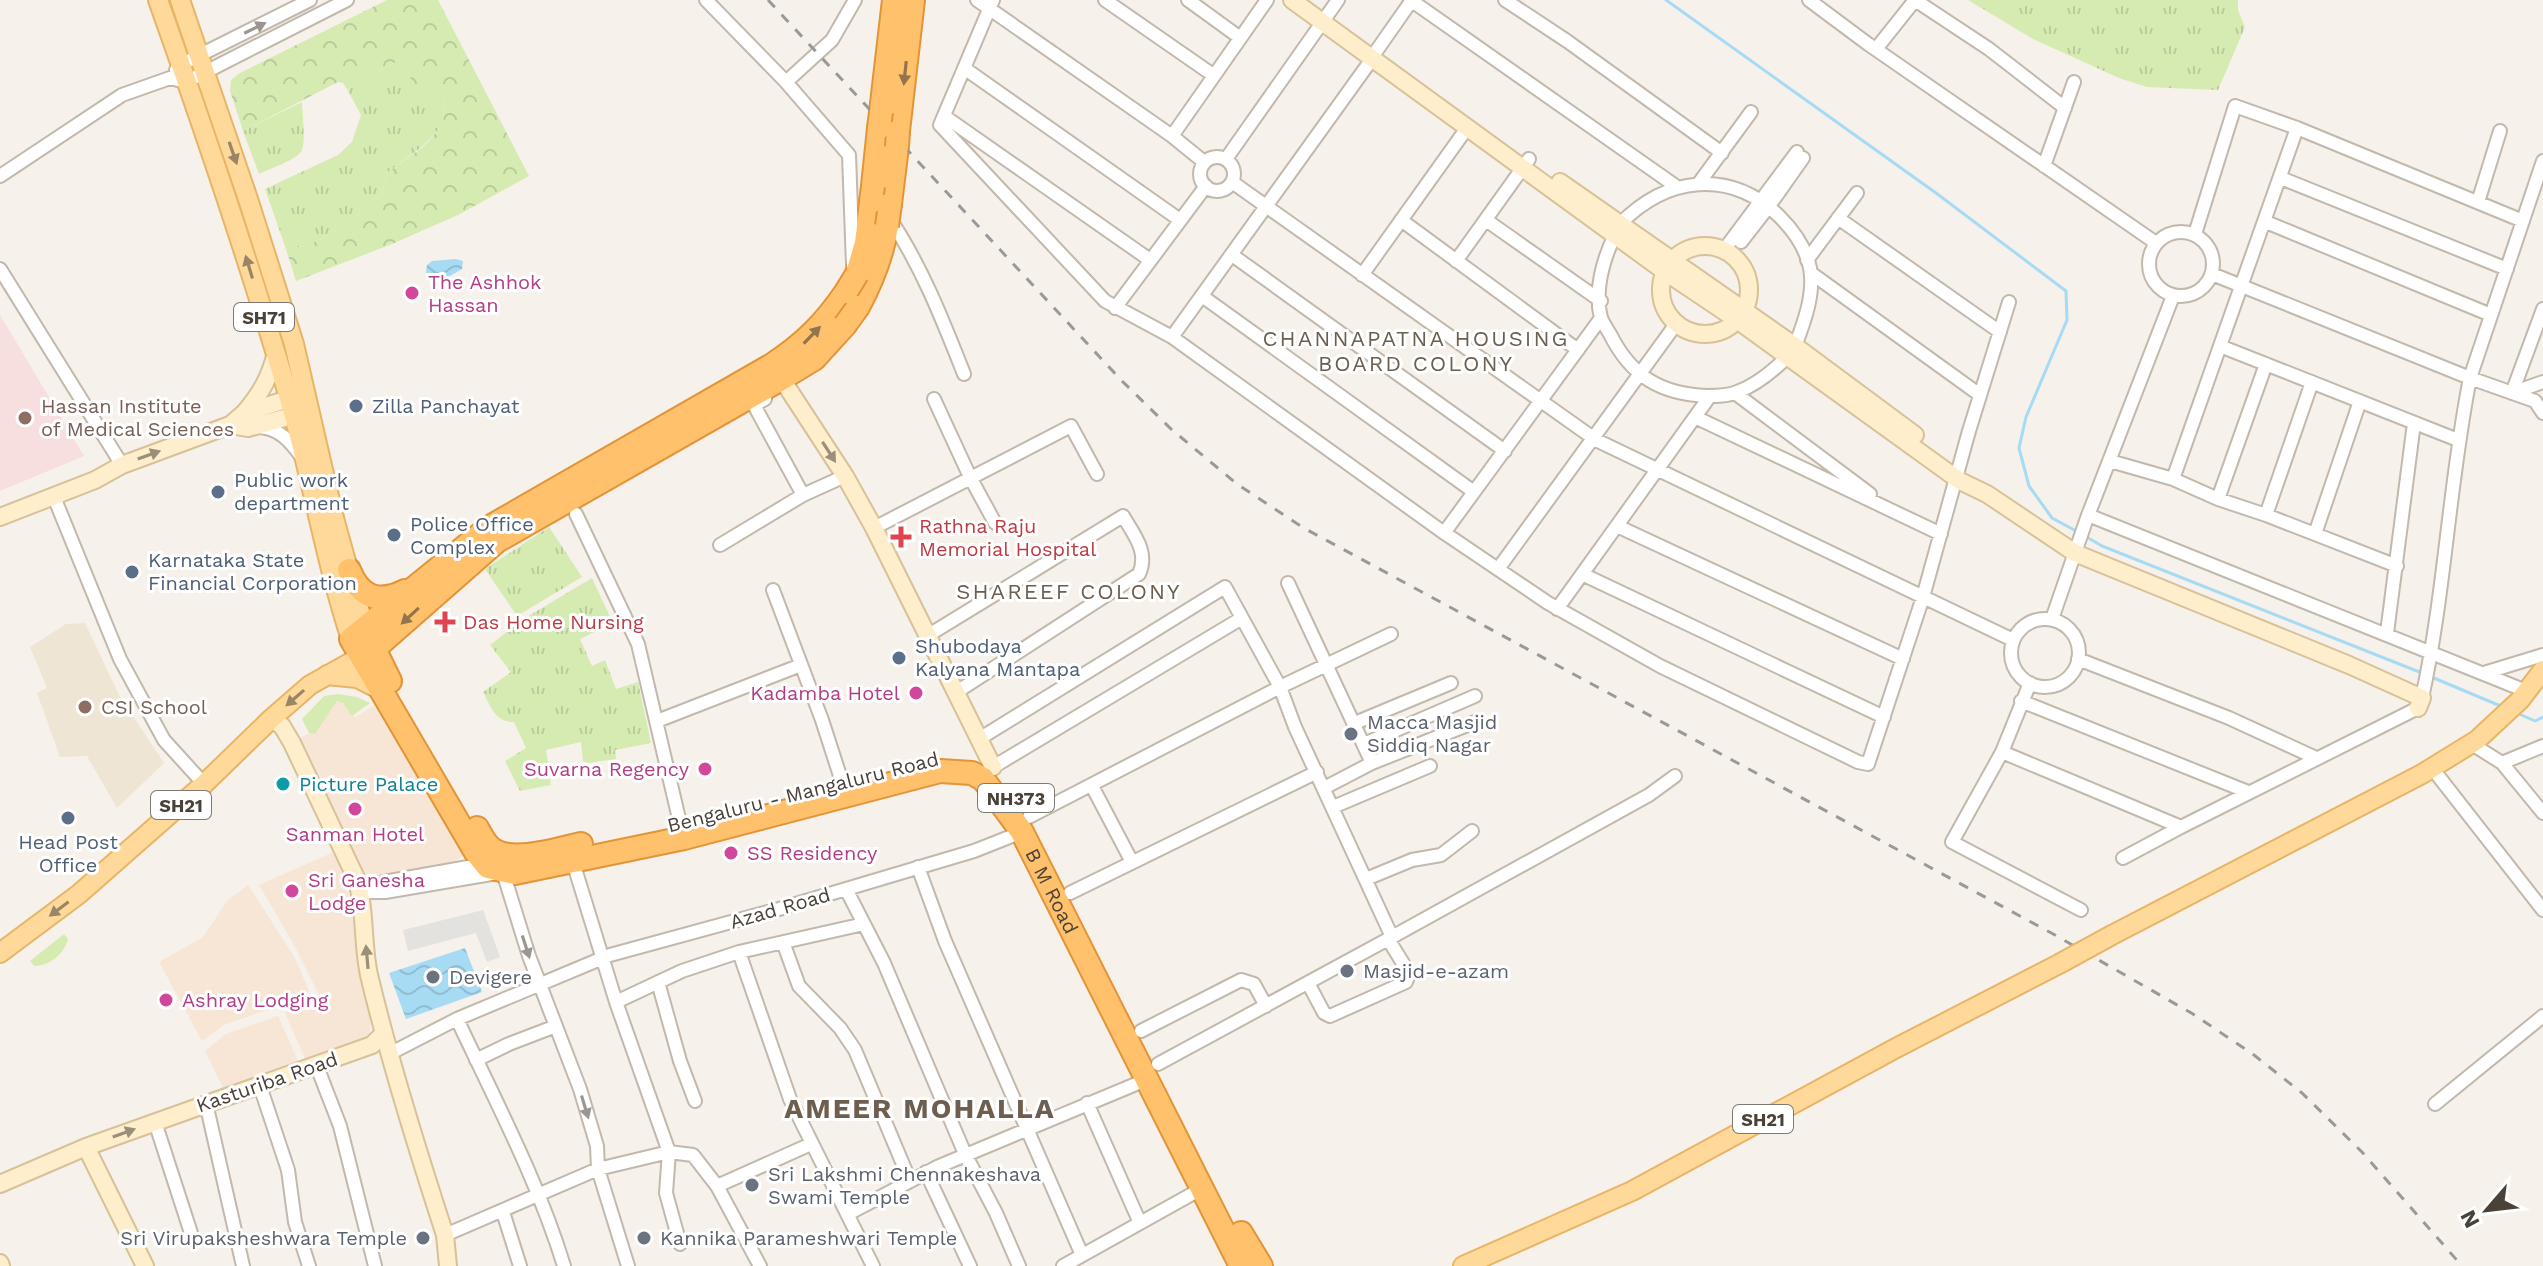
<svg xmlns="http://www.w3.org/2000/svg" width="2543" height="1266" font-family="'Work Sans',sans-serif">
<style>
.commercial{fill:#f7e6d6}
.education{fill:#efe5d4}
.medical{fill:#f6dfde}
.grass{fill:url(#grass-tufts)}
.forest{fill:url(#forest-crowns)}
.green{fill:#d6ebb2}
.parking{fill:#e4e2df}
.water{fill:url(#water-waves)}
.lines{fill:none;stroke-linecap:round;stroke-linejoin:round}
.stream{stroke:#a6dbf3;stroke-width:3}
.street-casing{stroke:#c2b8ac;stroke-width:16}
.secondary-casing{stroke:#d7c199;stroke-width:20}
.primary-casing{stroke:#e8b566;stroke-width:22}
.highway-casing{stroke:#e39437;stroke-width:26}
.street{stroke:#fff;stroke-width:12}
.secondary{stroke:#ffeecb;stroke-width:16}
.primary{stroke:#ffd99a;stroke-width:18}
.highway{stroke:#ffc16c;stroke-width:22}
.rail{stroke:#999;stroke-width:3;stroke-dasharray:10 10;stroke-linecap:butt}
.primary-bridge-casing{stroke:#e8b566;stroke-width:22;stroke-linecap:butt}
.highway-bridge-casing{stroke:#e39437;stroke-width:26;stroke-linecap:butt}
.primary-bridge{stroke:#ffd99a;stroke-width:18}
.highway-bridge{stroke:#ffc16c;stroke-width:22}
.oneway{fill:#9b9692}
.oneway2{fill:#92744d}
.oneway3{fill:#9b8564}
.oneway4{fill:#9b8f7a}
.hotel-dot{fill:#d1479c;stroke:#fff;stroke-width:3}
.service-dot{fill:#5c6f8a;stroke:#fff;stroke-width:3}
.education-dot{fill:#8d6e63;stroke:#fff;stroke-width:3}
.health-dot{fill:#e0444e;stroke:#fff;stroke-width:3}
.worship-dot{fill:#6b7280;stroke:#fff;stroke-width:3}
.culture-dot{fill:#0f9aa8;stroke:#fff;stroke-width:3}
.labels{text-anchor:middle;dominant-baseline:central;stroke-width:6;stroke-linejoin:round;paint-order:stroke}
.shield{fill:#fff;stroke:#807a74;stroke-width:2}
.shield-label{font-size:18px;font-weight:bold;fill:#4a4138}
.hotel-label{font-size:20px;fill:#b23c85;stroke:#fff;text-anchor:start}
.education-label{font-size:20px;fill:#785e54;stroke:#fff;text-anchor:start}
.service-label{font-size:20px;fill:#4e5e75;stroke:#fff;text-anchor:start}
.health-label{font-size:20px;fill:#be3a42;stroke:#fff;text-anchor:start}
.worship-label{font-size:20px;fill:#5b616d;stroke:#fff;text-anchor:start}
.culture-label{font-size:20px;fill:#0d838f;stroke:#fff;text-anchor:start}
.street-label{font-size:20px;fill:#4a4138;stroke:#fff}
.neighbourhood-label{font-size:22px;letter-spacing:2px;fill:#6e5e4f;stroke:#fff}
.district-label{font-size:28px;font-weight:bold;letter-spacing:2px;fill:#6e5e4f;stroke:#fff}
</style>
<defs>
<pattern id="grass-tufts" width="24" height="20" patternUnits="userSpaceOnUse" patternTransform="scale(2)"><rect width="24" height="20" fill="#d6ebb2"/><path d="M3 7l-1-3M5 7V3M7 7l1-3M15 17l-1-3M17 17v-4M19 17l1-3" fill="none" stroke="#b9cb9a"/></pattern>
<pattern id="forest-crowns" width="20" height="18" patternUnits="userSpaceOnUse" patternTransform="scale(2)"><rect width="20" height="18" fill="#d6ebb2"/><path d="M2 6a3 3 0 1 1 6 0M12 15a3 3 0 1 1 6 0" fill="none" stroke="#b9cb9a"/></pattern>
<pattern id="water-waves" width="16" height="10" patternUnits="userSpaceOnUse" patternTransform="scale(2)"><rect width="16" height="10" fill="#a6dbf3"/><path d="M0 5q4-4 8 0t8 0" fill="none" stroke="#90bdd1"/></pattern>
</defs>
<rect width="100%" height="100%" fill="#f6f1eb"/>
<path class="commercial" d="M337 701 343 703 355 717 377 704 464 855 446 867 384 882 367 877 349 863 292 743 309 733 315 734Z
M336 851 357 924V965L372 1008 369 1039 306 1061 285 1013 319 995 293 943 259 885Z
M248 885 295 958 309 991 295 1000 224 1025 202 1041 159 962 203 937 228 900Z
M278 1016 298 1061 223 1088 205 1051 226 1034Z"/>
<path class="education" d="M85 623 119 695 164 763 117 808 87 756 60 757 37 693 47 688 30 647 66 624Z"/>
<path class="medical" d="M0 315 84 456 0 491Z"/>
<path class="grass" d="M1968 0H2238V10L2245 27 2218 90 2147 87 2119 78 2033 39Z
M401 59 414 84 445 100 443 125 423 146 388 172 381 195 347 224 309 245 286 249 265 189 338 155 352 142 361 115 347 89Z
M302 102C302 113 307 147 300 153 293 161 269 169 259 174L243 131Z
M549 527 582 577 517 616 485 569Z
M592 578 613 623 580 639 592 666 605 660 616 689 638 682 651 743 615 750 616 759 588 763 583 761 581 742 546 750 551 785 520 791 505 761 526 748 514 722C495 722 491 707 483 692L511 672 490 645 525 618Z
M64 934 68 939C64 954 50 966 34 966L30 961Z"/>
<path class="forest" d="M387 0H438L529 176 458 215 392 244 296 281 286 249 309 245 347 224 381 195 388 172 423 147 443 125 445 100 414 85 401 59 347 89 343 83 338 82 243 131 230 91 231 80 238 74Z"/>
<path class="green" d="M338 694 357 697 370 703 352 716 343 703 337 701 315 734 309 733 302 719 324 696Z"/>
<path class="parking" d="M483 910 500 957 487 962 476 933 408 951 403 930Z"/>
<path class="water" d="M456 259 463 261 462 269 443 280 432 281 426 272 427 265 432 261Z
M465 948 482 992 406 1019 389 973Z"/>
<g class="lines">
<path class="stream" d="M1666 0 1936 193 2066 291 2067 320 2026 417 2019 448 2029 486 2052 518 2078 532
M2085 536 2102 546 2422 673
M2429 676 2503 707
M2517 713 2535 721 2543 717"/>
<defs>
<path id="street" d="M706 0 786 82 849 155 853 265
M977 0 1172 136 1204 162
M993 0 940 125 1105 301 1172 337 1440 530 1548 603 1660 666 1858 762 1868 764 1923 597 1969 431 2009 302
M1105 0 1213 75
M1188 0 1239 37
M1505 0 1567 41 1722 153
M1809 0 1868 44 2156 243
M1412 1 1677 187
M1876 49 1915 0 1989 49 2065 108
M1377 50 1412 0
M964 68 1180 220
M176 70 180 65 310 0
M786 82 832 40 855 0
M944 116 1150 260
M1172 136 1267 0
M1200 174a17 17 0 1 1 34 0a17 17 0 1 1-34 0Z
M1226 159 1338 0
M2543 161 2470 378 2535 401 2543 413
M2044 166 2074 82
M0 176 122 95 170 78 186 82 347 0
M2281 178 2507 269
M1232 182 1596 440 2013 640
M1699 183 1751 112
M2478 202 2500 131
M1838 218 2000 332
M890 219C922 267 943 321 964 374
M1401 220 1578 350
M1486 220 1601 301
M2266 222 2491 315
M1620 224C1666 177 1729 168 1779 216 1793 230 1806 248 1810 268 1815 293 1804 323 1795 346
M2149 264a32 32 0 1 1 64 0a32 32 0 1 1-64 0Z
M2195 234 2235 106 2297 128
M1615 235C1603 259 1594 291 1601 318 1603 323 1607 329 1610 334 1631 376 1660 394 1707 396 1717 396 1728 396 1737 392 1756 385 1773 371 1787 357
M1741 242 1769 206 1803 158
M1724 250 1797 152
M1232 255 1505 451
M1807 260 1857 193
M1456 261 1529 159
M0 269 122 465
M1811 273 1980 395
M2212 274 2470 378C2449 483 2445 593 2422 698
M1362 275 1467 128
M1202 296 1474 492
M1115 308 1206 186
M1172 337 1372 59
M2220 346 2458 440
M1735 393 1870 494
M2512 393 2543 309
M2512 393 2543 382
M765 399 754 405 803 495
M934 399 970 477 995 523
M1695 417 1941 534
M259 427C279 428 290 441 301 456
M2110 461 2173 479 2218 499 2266 515 2397 566
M2173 479 2297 128 2523 221
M54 497 120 659 164 740 204 784
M2218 499 2266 364
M576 514 638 644 680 823
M2088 515 2526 691
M2266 515 2312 382
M1617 526 1903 659
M874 528 1071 426 1097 474
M1444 533 1601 318
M2315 534 2360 401
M720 545 803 495 845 476
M1498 569 1676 324
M1582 574 1884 717
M1288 583 1372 763
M773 590 822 720 842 782
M1557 609 1710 396
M2052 619 2087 518 2173 296
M2011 653a34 34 0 1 1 68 0a34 34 0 1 1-68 0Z
M2387 633 2414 423
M927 636 1123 516C1134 535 1149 552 1139 574L955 693
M2078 659 2229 718 2316 758
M2484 673 2543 655
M2030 683 2002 752 1952 842 2081 910
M2021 701 2248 792
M657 721 801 665
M1355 723 1451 683
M979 739 1225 587 1280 687 1295 727 1392 937 1158 1064
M1364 744 1475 696
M2472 744 2502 763 2543 813
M2002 752 2181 827 2418 708
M2502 763 2543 746
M993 767 1242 618
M2432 768 2543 910
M1092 786 1132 862
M1324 788 1372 763 1475 722
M1333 807 1430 766
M1029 817 1280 687 1391 634
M2123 858 2181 827
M573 862 616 1002 682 971 739 952 790 1099 873 1266
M918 867 945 941 1082 1255
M1366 879 1412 860 1441 855 1472 831
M367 889 384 882 485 864
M846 889 884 963 965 1154 996 1213 1019 1266
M360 892H385L503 872 529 956 580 1089 597 1146 598 1169 628 1266
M1070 893 1317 772
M1392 937 1649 795 1675 776
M783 942 799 986 840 1028 855 1050 910 1181
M739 952 864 924
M658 982 680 1061 695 1101
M1308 983 1324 1013 1330 1016 1406 982 1409 973 1388 939
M616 1002 669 1152 666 1193 680 1244
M457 1019C495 1100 538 1181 564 1266
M1141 1031 1241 980 1254 984 1266 1006
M389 1054 457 1019 610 955 779 909 974 851 1022 832
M476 1060 509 1044 556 1026
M316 1064 340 1126 375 1266
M260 1086 288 1170 295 1222 309 1266
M206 1103 243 1266
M1087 1103 1140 1223
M2435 1104 2543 1016
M155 1122 191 1233
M926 1172 970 1266
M717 1186 811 1144
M503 1212 520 1266
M848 1214 937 1167 1148 1079
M445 1235 598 1169 669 1152 693 1155 717 1186 760 1266
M1063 1266 1201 1189"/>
<path id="secondary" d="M1292 0 1664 271 1737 320 1960 481 1987 494 2075 553 2349 665 2422 698 2418 708
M1560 182 1795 346 1915 435
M1661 290a44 44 0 1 1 88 0a44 44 0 1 1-88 0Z
M787 387 845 476 874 528 993 767
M245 412C261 393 270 377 276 353
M230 425 244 413 301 395
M0 517 95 480 122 465 230 425 248 428 306 412
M271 719 282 726 292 743 356 878C366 910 362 943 369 975 390 1063 417 1149 445 1235L448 1266
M86 1147 145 1266
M0 1184 86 1147 372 1045 384 1033
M0 1263 1 1266"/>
<path id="primary" d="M158 0C205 132 250 264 289 398 312 478 325 560 351 639
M180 0 248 199 294 344 335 522 365 630
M327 675 357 678 377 688
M2112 935 2422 774 2477 740 2520 700 2543 670
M0 953 79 894 204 784 271 719 310 685 360 657
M1463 1266 1632 1191 1896 1048 2059 964"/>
<g id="highway">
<path d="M881 112 894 0"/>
<path d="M898 131 913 0"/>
<path d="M873 186 879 128"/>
<path d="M890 204 897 147"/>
<path d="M857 274 866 243 871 202"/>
<path id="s1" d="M846 292C824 324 805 343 772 365L488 528 351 639 475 851 488 867 515 873 684 838 940 771 972 773 983 779 1022 832 1241 1266"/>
<path d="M858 307C872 281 882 256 887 226"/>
<path d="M349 570C360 598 379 604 405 591"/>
<path d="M365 630 390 681"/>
<path d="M361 656 382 642 497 541 781 379 814 359 845 325"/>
<path d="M477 828C481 835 485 844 492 849 512 864 558 849 581 844"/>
<path d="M1241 1233 1261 1266"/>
</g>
</defs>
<use href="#street" class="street-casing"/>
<use href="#secondary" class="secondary-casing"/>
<use href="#primary" class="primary-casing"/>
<use href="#highway" class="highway-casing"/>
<use href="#street" class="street"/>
<use href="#secondary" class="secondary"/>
<use href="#primary" class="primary"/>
<use href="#highway" class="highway"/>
<path class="rail" d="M768 0 1122 381 1171 429 1237 484 1302 527 2055 935 2193 1014 2254 1055 2302 1093 2362 1152 2462 1266"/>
<defs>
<path id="primary-bridge" d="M2059 964 2112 935"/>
<path id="highway-bridge" d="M879 128 881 112
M897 147 898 131
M871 202 873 186
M887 226 890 204
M846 292 857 274
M845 325 858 307"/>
</defs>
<use href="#primary-bridge" class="primary-bridge-casing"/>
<use href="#highway-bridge" class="highway-bridge-casing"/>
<use href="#primary-bridge" class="primary-bridge"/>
<use href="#highway-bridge" class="highway-bridge"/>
</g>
<defs><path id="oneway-solid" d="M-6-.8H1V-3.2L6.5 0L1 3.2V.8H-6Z" transform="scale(2)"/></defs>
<g class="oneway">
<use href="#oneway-solid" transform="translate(255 28) rotate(-26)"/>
<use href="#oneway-solid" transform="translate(526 947) rotate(72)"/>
<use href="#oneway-solid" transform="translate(585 1107) rotate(73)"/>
</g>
<g class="oneway2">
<use href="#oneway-solid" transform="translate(905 73) rotate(96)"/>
<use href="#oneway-solid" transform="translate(812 335) rotate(-46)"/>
<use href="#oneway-solid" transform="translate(410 616) rotate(137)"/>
</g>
<g class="oneway3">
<use href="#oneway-solid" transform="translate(233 153) rotate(71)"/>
<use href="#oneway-solid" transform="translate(249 267) rotate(-107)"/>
<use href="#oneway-solid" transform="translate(295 698) rotate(139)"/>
<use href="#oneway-solid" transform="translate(59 909) rotate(143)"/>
</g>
<g class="oneway4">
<use href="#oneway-solid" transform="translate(829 452) rotate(57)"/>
<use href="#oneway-solid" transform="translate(149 455) rotate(-20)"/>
<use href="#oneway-solid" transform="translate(367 957) rotate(-95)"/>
<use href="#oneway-solid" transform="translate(124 1133) rotate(-20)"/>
</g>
<g class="hotel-dot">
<circle cx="412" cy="293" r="8"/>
<circle cx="916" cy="693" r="8"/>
<circle cx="705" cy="769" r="8"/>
<circle cx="355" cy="809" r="8"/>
<circle cx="731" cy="853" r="8"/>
<circle cx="292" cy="891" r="8"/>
<circle cx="166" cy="1000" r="8"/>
</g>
<g class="service-dot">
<circle cx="356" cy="406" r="8"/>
<circle cx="218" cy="492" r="8"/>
<circle cx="394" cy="535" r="8"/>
<circle cx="132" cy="572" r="8"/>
<circle cx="899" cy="658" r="8"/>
<circle cx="68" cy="818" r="8"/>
</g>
<g class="education-dot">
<circle cx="25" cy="418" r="8"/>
<circle cx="85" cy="707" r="8"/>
</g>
<g class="health-dot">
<path d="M897 525h8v8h8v8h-8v8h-8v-8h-8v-8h8z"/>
<path d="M441 610h8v8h8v8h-8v8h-8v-8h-8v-8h8z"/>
</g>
<g class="worship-dot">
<circle cx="1351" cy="734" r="8"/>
<circle cx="1347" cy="971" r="8"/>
<circle cx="433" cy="977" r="8"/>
<circle cx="752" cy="1185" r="8"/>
<circle cx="423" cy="1238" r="8"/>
<circle cx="644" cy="1238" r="8"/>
</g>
<circle class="culture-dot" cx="283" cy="784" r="8"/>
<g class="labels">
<g class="shield">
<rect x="234" y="303" width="60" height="28" rx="6"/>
<rect x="978" y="784" width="76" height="28" rx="6"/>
<rect x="151" y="791" width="60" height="28" rx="6"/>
<rect x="1733" y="1105" width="60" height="28" rx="6"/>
</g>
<g class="shield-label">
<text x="264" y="317">SH71</text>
<text x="1016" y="798">NH373</text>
<text x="181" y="805">SH21</text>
<text x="1763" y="1119">SH21</text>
</g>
<g class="hotel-label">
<text x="428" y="282">The Ashhok<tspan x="428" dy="23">Hassan</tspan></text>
<text x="900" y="693" text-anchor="end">Kadamba Hotel</text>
<text x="689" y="769" text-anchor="end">Suvarna Regency</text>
<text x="355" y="834" text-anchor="middle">Sanman Hotel</text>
<text x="747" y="853">SS Residency</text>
<text x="308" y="880">Sri Ganesha<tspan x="308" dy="23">Lodge</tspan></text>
<text x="182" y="1000">Ashray Lodging</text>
</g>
<g class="education-label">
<text x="41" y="406">Hassan Institute<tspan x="41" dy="23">of Medical Sciences</tspan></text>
<text x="101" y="707">CSI School</text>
</g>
<g class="service-label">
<text x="372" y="406">Zilla Panchayat</text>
<text x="234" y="480">Public work<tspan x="234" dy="23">department</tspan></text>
<text x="410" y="524">Police Office<tspan x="410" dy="23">Complex</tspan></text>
<text x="148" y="560">Karnataka State<tspan x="148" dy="23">Financial Corporation</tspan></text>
<text x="915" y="646">Shubodaya<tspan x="915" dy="23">Kalyana Mantapa</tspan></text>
<text x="68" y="842" text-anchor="middle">Head Post<tspan x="68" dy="23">Office</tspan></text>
</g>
<g class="health-label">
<text x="919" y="526">Rathna Raju<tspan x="919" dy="23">Memorial Hospital</tspan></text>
<text x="463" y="622">Das Home Nursing</text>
</g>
<g class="worship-label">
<text x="1367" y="722">Macca Masjid<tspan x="1367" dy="23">Siddiq Nagar</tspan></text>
<text x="1363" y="971">Masjid-e-azam</text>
<text x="449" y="977">Devigere</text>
<text x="768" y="1174">Sri Lakshmi Chennakeshava<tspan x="768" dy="23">Swami Temple</tspan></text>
<text x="407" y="1238" text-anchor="end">Sri Virupaksheshwara Temple</text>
<text x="660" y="1238">Kannika Parameshwari Temple</text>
</g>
<g class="culture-label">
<text x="299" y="784">Picture Palace</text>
</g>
<g class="street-label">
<text transform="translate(803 792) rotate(-14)">Bengaluru - Mangaluru Road</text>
<text stroke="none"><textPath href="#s1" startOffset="1516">B M Road</textPath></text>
<text transform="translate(780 908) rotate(-16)">Azad Road</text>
<text transform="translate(267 1082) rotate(-19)">Kasturiba Road</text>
</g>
<g class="neighbourhood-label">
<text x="1416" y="338">CHANNAPATNA HOUSING<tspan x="1416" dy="25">BOARD COLONY</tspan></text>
<text x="1069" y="591">SHAREEF COLONY</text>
</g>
<g class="district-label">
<text x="920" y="1108">AMEER MOHALLA</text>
</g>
</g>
<g transform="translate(2487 1210) rotate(242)" stroke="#ffffff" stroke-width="6" paint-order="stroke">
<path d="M0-6L14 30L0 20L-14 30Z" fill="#4a4138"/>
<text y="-12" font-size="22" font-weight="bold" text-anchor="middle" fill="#4a4138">N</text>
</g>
</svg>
